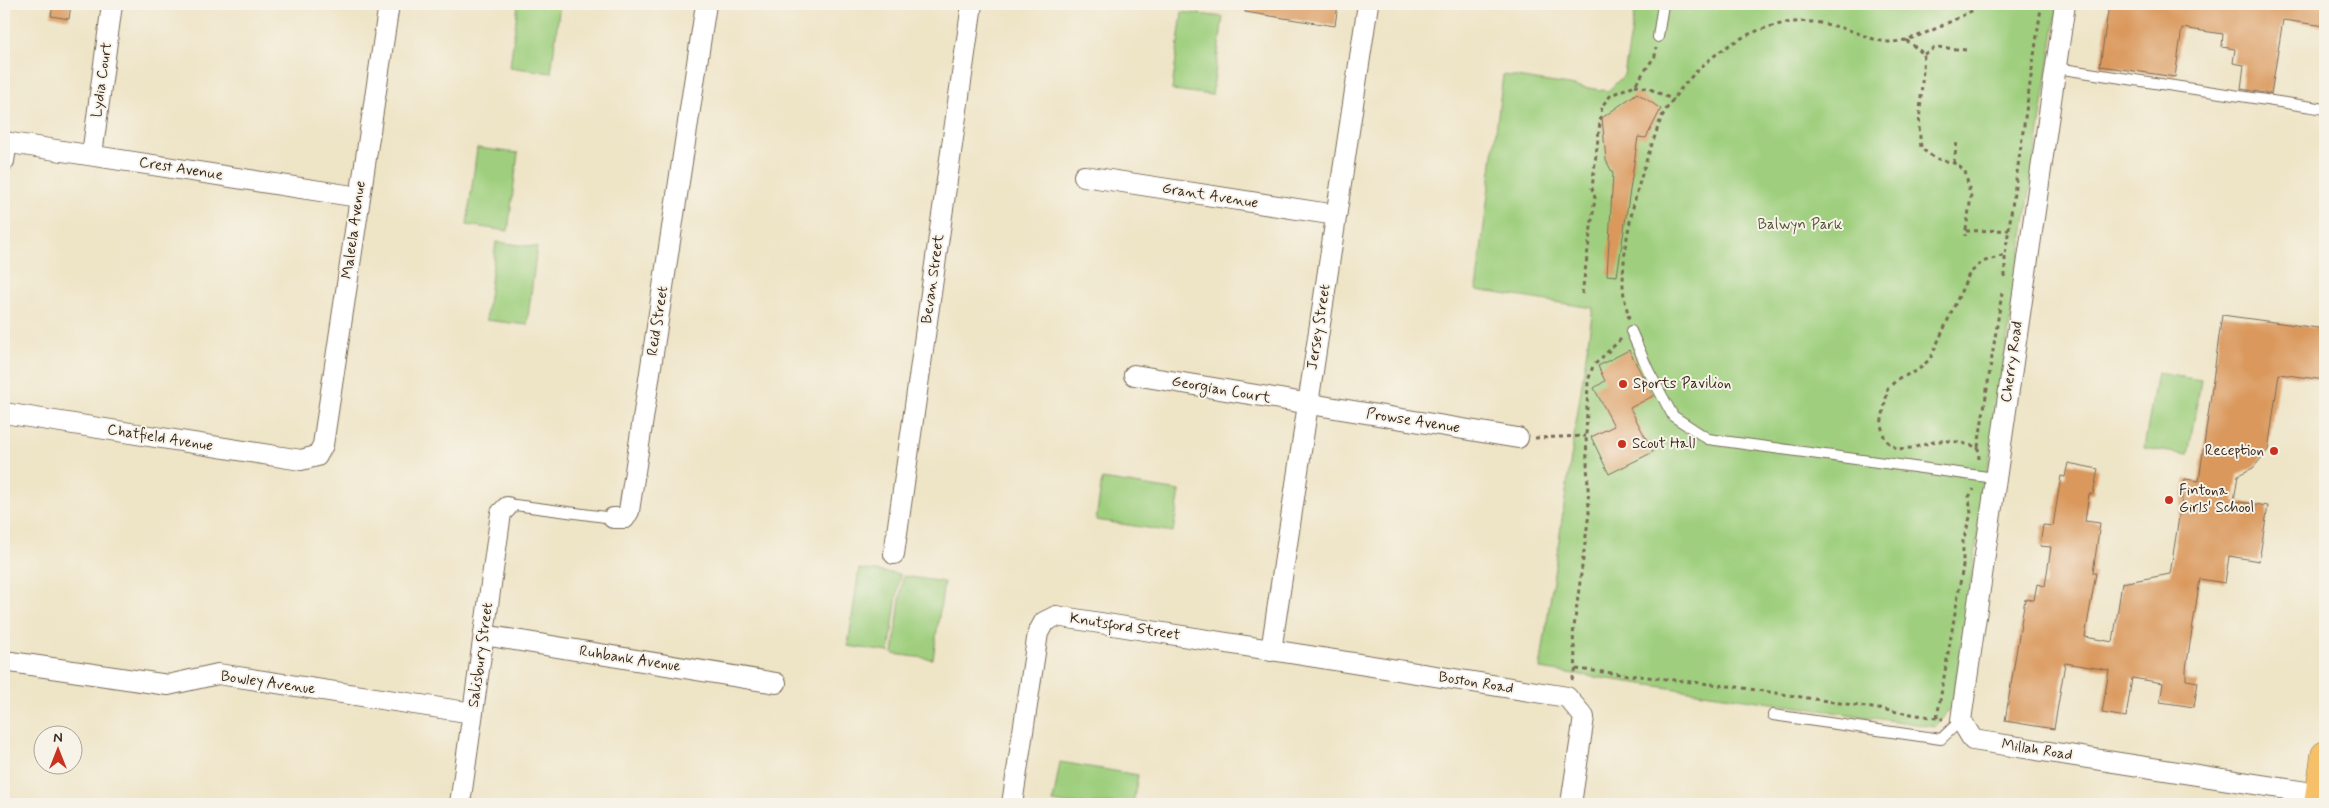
<svg xmlns="http://www.w3.org/2000/svg" width="2329" height="808" font-family="Mynerve,sans-serif">
<style>
.green{fill:#9fcf7e;stroke:#6d7c4e}
.building{fill:#da985c}
.lines{fill:none;stroke-linecap:round;stroke-linejoin:round}
.lane-casing{stroke:#7a6b59;stroke-width:12}
.street-casing{stroke:#7a6b59;stroke-width:22}
.primary-casing{stroke:#7a6b59;stroke-width:29}
.path{stroke:#7a6b59;stroke-width:3;stroke-dasharray:4 4;stroke-linecap:butt}
.lane{stroke:#fff;stroke-width:10}
.street{stroke:#fff;stroke-width:20}
.primary{stroke:#f6c06b;stroke-width:28}
.poi-dot{fill:#c8321e;stroke:#f7f3e8;stroke-width:2}
.labels{text-anchor:middle;dominant-baseline:central;stroke-width:4;stroke-linejoin:round;paint-order:stroke}
.street-label{font-size:15px;fill:#3b2a1e;stroke:#f7f3e8}
.park-label{font-size:15px;fill:#545336;stroke:#f7f3e8}
.poi-label{font-size:15px;fill:#3b2a1e;stroke:#f7f3e8;text-anchor:start}
</style>
<rect width="100%" height="100%" fill="#f7f3e8"/>
<filter id="ink" filterUnits="userSpaceOnUse"><feTurbulence type="fractalNoise" baseFrequency=".02" numOctaves="2"/><feDisplacementMap in="SourceGraphic" scale="10" xChannelSelector="R" yChannelSelector="G"/><feConvolveMatrix kernelMatrix="1 2 1 2 8 2 1 2 1" color-interpolation-filters="sRGB"/></filter>
<filter id="wash" filterUnits="userSpaceOnUse"><feTurbulence type="fractalNoise" baseFrequency=".0096" numOctaves="4" result="noise"/><feDisplacementMap in="SourceGraphic" scale="20" xChannelSelector="R" yChannelSelector="G"/><feGaussianBlur stdDeviation="1.12" result="paint"/><feColorMatrix in="noise" values="0 0 0 0 0 0 0 0 0 0 0 0 0 0 0 0 0 1.4 0 .05"/><feComposite in="paint" operator="in"/></filter>
<g filter="url(#wash)">
<rect width="100%" height="100%" fill="#eee4c6"/>
<path class="green" d="M518 4H560L551 73 510 67Z
M1636 4H2058L1952 707 1935 727 1540 669 1593 308 1476 290 1503 75 1608 91 1624 75Z
M1182 12 1223 17 1212 95 1172 90Z
M477 148 518 153 508 231 467 225Z
M496 242 537 247 527 325 486 320Z
M2157 373 2201 380 2188 455 2144 448Z
M1102 479 1180 491 1173 532 1096 520Z
M859 569 900 574 889 652 848 646Z
M903 576 944 582 933 659 893 654Z
M1060 762 1138 775 1133 804H1066L1053 802Z"/>
<g id="blocks">
<path class="building" d="M53 4H71L69 19 51 16Z
M1246 4H1338L1335 26 1245 12Z
M2109 4H2325V26L2283 20 2271 94 2241 89 2244 65 2233 63 2235 49 2222 47 2223 34 2182 28 2175 77 2100 66Z
M1637 93 1661 109 1646 138 1638 137 1617 276 1607 275 1613 174 1606 160 1602 118Z
M2222 315 2325 329V380L2279 374 2268 450 2253 468 2238 475 2234 501 2268 506 2259 561 2229 556 2225 583 2200 579 2186 669V680L2198 682 2194 707 2160 702 2163 683 2132 678 2126 717 2102 713 2109 670 2065 663 2054 729 2005 721 2025 599 2034 600 2037 584 2045 586 2051 547 2040 546 2043 525 2053 526 2061 476 2065 477 2068 463 2098 469 2093 494H2089L2085 521 2100 523 2093 573H2096L2085 637 2113 642 2122 583 2170 574 2185 479 2199 481Z
M1629 350 1653 396 1630 408 1653 452 1609 474 1591 437 1614 426 1594 388 1605 381 1598 366Z"/>
</g>
</g>
<g filter="url(#ink)">
<use href="#blocks" fill-opacity="0" stroke="#7a6b59" stroke-width="1"/>
<g class="lines">
<defs>
<path id="lane" d="M1658 37 1663 4
M2056 68 2325 109
M1631 331 1649 372 1673 416 1708 439 1995 478
M507 507 515 505 613 518
M1773 715 1941 739 1961 720"/>
<path id="street" d="M2065 4 1961 720 1973 740 2319 794
M4 142 359 197
M92 155 112 4
M4 161 7 142
M1084 176 1336 215
M1134 375 1518 438
M4 413 301 460 317 456 323 445 389 4
M613 518H625L629 511 706 4
M894 554 972 4
M484 635 776 683
M1271 651 1368 4
M4 661 168 685 218 674 473 713
M460 804 501 513 507 507
M1012 804 1038 633 1044 622 1056 616 1567 697 1584 717 1571 804"/>
<path id="primary" d="M2318 804 2325 755"/>
</defs>
<use href="#lane" class="lane-casing"/>
<use href="#street" class="street-casing"/>
<use href="#primary" class="primary-casing"/>
<path class="path" d="M1906 40 1924 54 1919 127 1921 148 1934 158 1954 163 1965 171 1971 197 1965 236
M1924 54 1936 47 1967 50
M1635 85 1650 89 1674 100
M1954 163 1957 141
M1966 231 2009 230
M2005 277V255L2041 8 2039 4
M1582 294 1595 198 1592 188 1602 106 1611 95 1635 85 1655 56 1656 48
M1629 319C1627 308 1623 296 1623 285 1623 237 1637 186 1653 141 1657 132 1659 121 1664 113 1689 71 1733 33 1781 24 1807 18 1830 24 1855 32 1867 37 1879 42 1891 42 1916 42 1962 15 1986 4
M1621 339 1593 366 1588 381 1586 436 1589 513 1573 635 1576 669 1737 687 1943 719
M1535 438 1586 436
M1978 447 2002 293
M1979 459 1978 447 1953 441H1937L1912 448 1897 449 1885 440 1881 425 1888 388 1899 378 1917 371 1930 359 1969 274 1982 262 2005 255
M1572 680 1576 669
M1937 718 1963 566V541L1971 514 1969 497 1974 489"/>
<use href="#lane" class="lane"/>
<use href="#street" class="street"/>
<use href="#primary" class="primary"/>
</g>
</g>
<g class="poi-dot">
<circle cx="1623" cy="384" r="5"/>
<circle cx="1622" cy="444" r="5"/>
<circle cx="2274" cy="451" r="5"/>
<circle cx="2169" cy="500" r="5"/>
</g>
<g class="labels">
<g class="street-label">
<text transform="translate(102 80) rotate(-82)">Lydia Court</text>
<text transform="translate(181 169) rotate(9)">Crest Avenue</text>
<text transform="translate(1210 196) rotate(9)">Grant Avenue</text>
<text transform="translate(354 230) rotate(-82)">Maleela Avenue</text>
<text transform="translate(933 279) rotate(-82)">Bevan Street</text>
<text transform="translate(658 321) rotate(-81)">Reid Street</text>
<text transform="translate(1319 327) rotate(-81)">Jersey Street</text>
<text transform="translate(2012 362) rotate(-82)">Cherry Road</text>
<text transform="translate(1221 390) rotate(10)">Georgian Court</text>
<text transform="translate(1413 421) rotate(9)">Prowse Avenue</text>
<text transform="translate(160 438) rotate(9)">Chatfield Avenue</text>
<text transform="translate(1125 627) rotate(9)">Knutsford Street</text>
<text transform="translate(481 655) rotate(-82)">Salisbury Street</text>
<text transform="translate(630 659) rotate(9)">Ruhbank Avenue</text>
<text transform="translate(268 683) rotate(8)">Bowley Avenue</text>
<text transform="translate(1476 683) rotate(9)">Boston Road</text>
<text transform="translate(2037 750) rotate(9)">Millah Road</text>
</g>
<g class="park-label">
<text x="1800" y="225">Balwyn Park</text>
</g>
<g class="poi-label">
<text x="1633" y="384">Sports Pavilion</text>
<text x="1632" y="444">Scout Hall</text>
<text x="2264" y="451" text-anchor="end">Reception</text>
<text x="2179" y="491">Fintona<tspan x="2179" dy="17">Girls' School</tspan></text>
</g>
</g>
<rect width="2329" height="808" fill="none" stroke="#f7f3e8" stroke-width="20"/>
<g transform="translate(58 750)"><circle r="24" fill="#f7f3e8" stroke="#aca397"/>
<path d="M0-4L9 19L0 12L-9 19Z" fill="#c8321e"/>
<text y="-8" font-size="14" font-weight="bold" text-anchor="middle" fill="#3b2a1e">N</text>
</g>
</svg>
